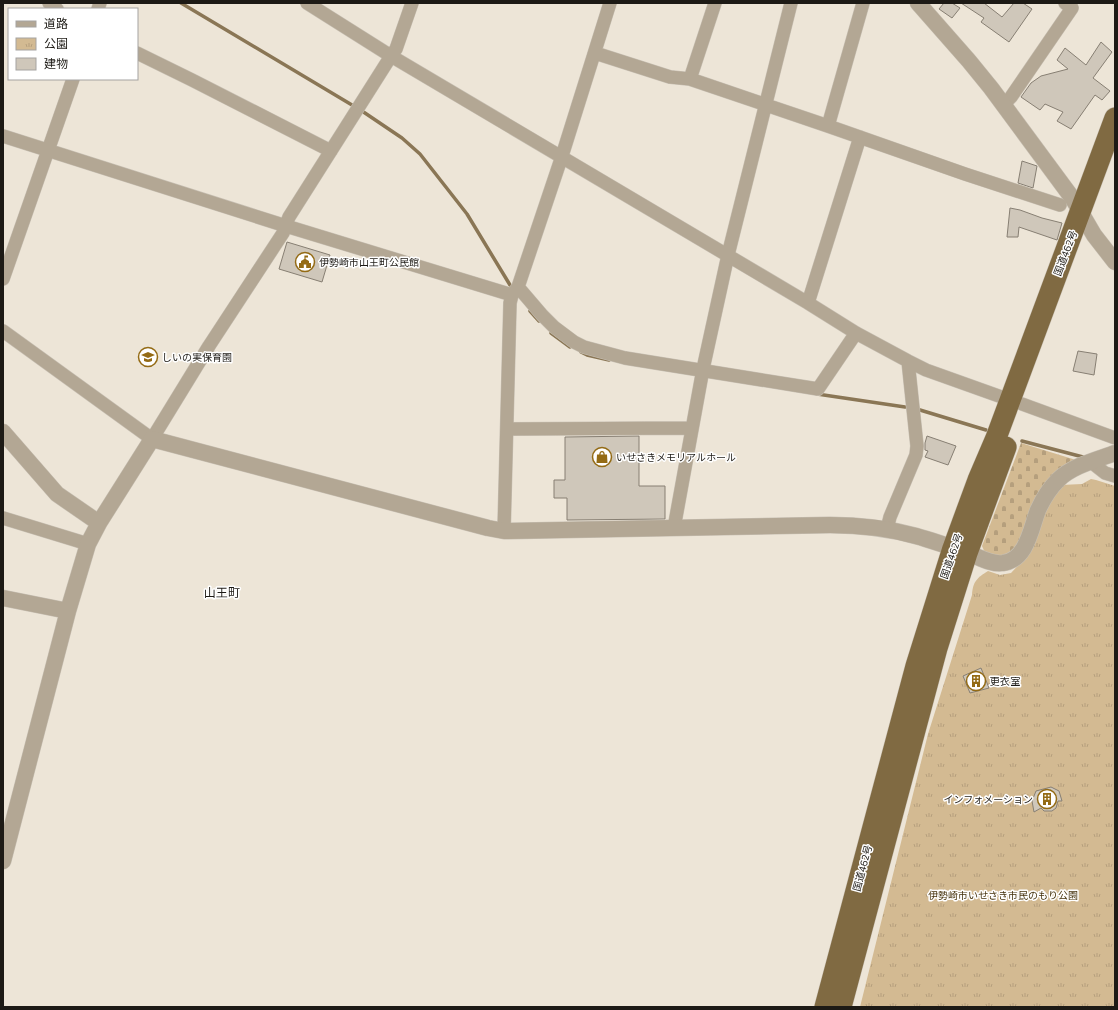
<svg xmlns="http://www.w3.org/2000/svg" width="1118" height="1010" font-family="Commissioner,'Noto Sans JP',sans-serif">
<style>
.cemetery{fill:url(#cemetery-stones)}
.park{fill:url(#park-tufts)}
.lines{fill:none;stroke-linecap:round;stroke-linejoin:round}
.stream{stroke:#8a7655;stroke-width:3.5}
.building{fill:#cfc7ba;stroke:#877f73}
.minor-casing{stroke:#c8c0b4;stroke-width:14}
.tertiary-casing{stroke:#c8c0b4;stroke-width:17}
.trunk-casing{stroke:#c8c0b4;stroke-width:22}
.minor{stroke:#b3a794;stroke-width:13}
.tertiary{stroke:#b3a794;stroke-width:16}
.trunk{stroke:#806a42;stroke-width:21}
.labels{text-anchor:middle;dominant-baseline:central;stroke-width:3;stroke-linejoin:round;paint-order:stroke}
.street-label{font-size:10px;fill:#1d1a15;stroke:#fff}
.poi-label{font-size:10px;fill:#1d1a15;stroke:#fff;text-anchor:start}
.park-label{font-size:10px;fill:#45320c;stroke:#fff}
.quarter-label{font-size:12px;fill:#1d1a15;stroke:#fff}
</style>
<defs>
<pattern id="cemetery-stones" width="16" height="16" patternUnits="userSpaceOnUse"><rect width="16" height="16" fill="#d3ba92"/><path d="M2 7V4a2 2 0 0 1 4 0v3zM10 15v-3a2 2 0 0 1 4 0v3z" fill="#b59f7d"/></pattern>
<pattern id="park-tufts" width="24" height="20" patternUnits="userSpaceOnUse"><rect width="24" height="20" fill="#d3ba92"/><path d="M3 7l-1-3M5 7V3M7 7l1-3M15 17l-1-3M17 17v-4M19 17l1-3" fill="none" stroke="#b59f7d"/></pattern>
</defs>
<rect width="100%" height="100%" fill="#ede5d7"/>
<path class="cemetery" d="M1021 443 1076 460 1017 548C1004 558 1000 558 985 553L982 546Z"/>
<path class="park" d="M1091 479 1096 480 1115 486V1007H860L928 734 972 595C973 581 977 578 988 571L1000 575 1011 573 1024 559 1047 506 1061 485 1082 484Z"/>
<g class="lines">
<path class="stream" d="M181 3 352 105
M362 111 402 138 420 154 467 214 510 285
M530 311 539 321
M551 333 570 347
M581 352 587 355 609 360
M817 394 905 407
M920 410 986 430
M1022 441 1083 457"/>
</g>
<path class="building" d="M944 3H952L960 8 952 18 939 9Z
M961 3H984L1002 17 1014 3H1023L1032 9 1009 42 981 22 984 18Z
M1101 42 1112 52 1093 78 1110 91 1102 100 1095 95 1071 129 1057 121 1063 112 1045 104 1040 110 1021 97 1031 83 1041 76 1068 69 1057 60 1065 48 1086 65Z
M1022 161 1037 166 1033 188 1018 183Z
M1010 208 1020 210 1042 218 1062 223 1057 240 1019 227 1018 237H1007Z
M287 242 330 255 322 282 279 269Z
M1078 351 1097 354 1094 375 1073 371Z
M639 436V486H665V519L567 520V498H554V480H565V437Z
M927 436 956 446 948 465 925 457 928 451 925 450V443Z
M981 668 989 688 970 693 963 676Z
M1051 787 1059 791 1062 801H1058L1056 808 1052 811H1044L1041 808 1034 812 1032 801 1036 791Z"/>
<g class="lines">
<defs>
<path id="minor" d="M49 3 57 9
M307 3 391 56 808 303 856 333 908 361 926 370 1010 400
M98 9 100 3
M137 53 192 80 331 151
M595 53 670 77 690 79 828 126 965 174 1060 205
M690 79 715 3
M1003 105 1011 97 1072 8 1065 3
M828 126 863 3
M3 136 286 226 512 295
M3 279 73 79
M518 287 542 315 554 327 574 342 584 347 625 358 818 389 856 333
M808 303 860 137
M3 331 152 439 209 346 283 233 289 217 391 56 396 49 412 3
M1022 404 1115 438
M507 429 692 428
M1091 462 1105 473 1115 476
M3 518 88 544
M674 528 703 369 728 255 791 3
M887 529 890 517 916 455 917 446 908 361
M504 531 510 303 512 295 518 287 562 156 610 3"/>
<path id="tertiary" d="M918 3 969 61 991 88 1073 199 1094 235 1115 262
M3 432 57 494 99 523
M3 598 68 611
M3 861 68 611 88 544 99 523 152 439 488 528 504 531 830 525C860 525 887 528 916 536 934 541 951 547 968 553 979 557 992 565 1003 563 1027 560 1031 528 1038 510 1043 499 1049 489 1058 480 1072 466 1096 460 1115 453"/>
<path id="trunk" d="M825 1007 916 666 953 548 978 480 996 438 1115 118
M841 1007 937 648 967 553 1006 447"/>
</defs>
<use href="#minor" class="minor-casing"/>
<use href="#tertiary" class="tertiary-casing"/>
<use href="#trunk" class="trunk-casing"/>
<use href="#minor" class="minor"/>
<use href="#tertiary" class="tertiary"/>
<use href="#trunk" class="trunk"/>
</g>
<defs>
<symbol id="civic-ring" viewBox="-11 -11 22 22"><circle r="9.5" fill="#fff" stroke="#946b15" stroke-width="1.5"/><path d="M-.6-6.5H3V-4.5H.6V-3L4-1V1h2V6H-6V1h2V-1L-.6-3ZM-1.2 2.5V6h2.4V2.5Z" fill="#946b15"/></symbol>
<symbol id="school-ring" viewBox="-11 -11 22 22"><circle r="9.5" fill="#fff" stroke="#946b15" stroke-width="1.5"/><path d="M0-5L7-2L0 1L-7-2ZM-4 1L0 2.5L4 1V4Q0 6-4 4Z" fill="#946b15"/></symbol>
<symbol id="shop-ring" viewBox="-11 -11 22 22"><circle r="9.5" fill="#fff" stroke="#946b15" stroke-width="1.5"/><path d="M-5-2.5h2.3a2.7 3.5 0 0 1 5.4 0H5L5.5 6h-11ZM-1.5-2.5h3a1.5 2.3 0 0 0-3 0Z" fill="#946b15"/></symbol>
<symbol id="building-ring" viewBox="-11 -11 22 22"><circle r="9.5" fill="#fff" stroke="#946b15" stroke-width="1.5"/><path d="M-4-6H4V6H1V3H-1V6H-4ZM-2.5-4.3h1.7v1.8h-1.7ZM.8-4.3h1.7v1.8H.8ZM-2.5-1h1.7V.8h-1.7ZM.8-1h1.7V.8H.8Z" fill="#946b15"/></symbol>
</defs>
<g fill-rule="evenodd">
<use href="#civic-ring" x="294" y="251" width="22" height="22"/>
<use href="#school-ring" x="137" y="346" width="22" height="22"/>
<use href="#shop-ring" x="591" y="446" width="22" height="22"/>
<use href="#building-ring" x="965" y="670" width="22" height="22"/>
<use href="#building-ring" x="1036" y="788" width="22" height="22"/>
</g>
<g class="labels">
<g class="street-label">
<text transform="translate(1065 253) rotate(-69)">国道462号</text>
<text transform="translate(951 556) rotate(-71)">国道462号</text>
<text transform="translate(862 868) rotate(-75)">国道462号</text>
</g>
<g class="poi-label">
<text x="319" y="262">伊勢崎市山王町公民館</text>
<text x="162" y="357">しいの実保育園</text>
<text x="616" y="457">いせさきメモリアルホール</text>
<text x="990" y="681">更衣室</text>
<text x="1033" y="799" text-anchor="end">インフォメーション</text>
</g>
<g class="park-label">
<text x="1003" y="895">伊勢崎市いせさき市民のもり公園</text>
</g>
<g class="quarter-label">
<text x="222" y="592">山王町</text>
</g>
</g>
<rect width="1118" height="1010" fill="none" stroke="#1d1a15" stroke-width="8"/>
<rect x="8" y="8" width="130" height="72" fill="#ffffff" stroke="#a5a3a1"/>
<rect x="16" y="21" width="20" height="6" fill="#b3a794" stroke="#a5a3a1"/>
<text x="44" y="28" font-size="12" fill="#1d1a15">道路</text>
<rect x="16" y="38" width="20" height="12" fill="url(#park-tufts)" stroke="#a5a3a1"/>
<text x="44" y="48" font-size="12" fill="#1d1a15">公園</text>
<rect x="16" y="58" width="20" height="12" fill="#cfc7ba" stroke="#a5a3a1"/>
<text x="44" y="68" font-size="12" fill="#1d1a15">建物</text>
</svg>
